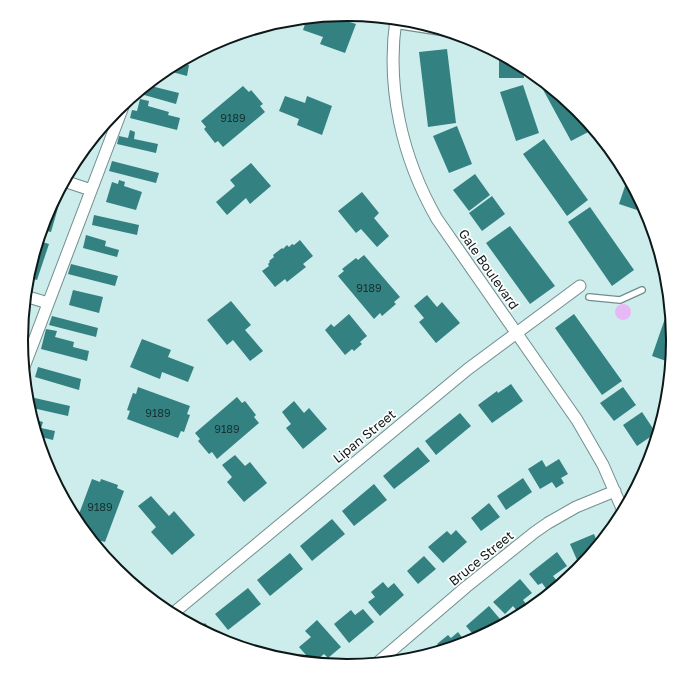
<svg xmlns="http://www.w3.org/2000/svg" width="695" height="681" font-family="'Golos Text',sans-serif">
<style>
.green{fill:#e6b9f6}
.building{fill:#348182}
.lines{fill:none;stroke-linecap:round;stroke-linejoin:round}
.lane-casing{stroke:#718e8e;stroke-width:8}
.street-casing{stroke:#718e8e;stroke-width:13}
.lane{stroke:#fff;stroke-width:5.5}
.street{stroke:#fff;stroke-width:11}
.labels{text-anchor:middle;dominant-baseline:central;stroke-width:3.5;stroke-linejoin:round;paint-order:stroke}
.number-label{font-size:11px;fill:#173232}
.street-label{font-size:13px;fill:#0d1818;stroke:#fff}
.rim{fill:none;stroke:#0d1818;stroke-width:2}
</style>
<rect width="100%" height="100%" fill="#cdecec"/>
<path class="green" d="M615 312a8 8 0 1 1 16 0a8 8 0 1 1-16 0Z"/>
<path class="building" d="M330 16 356 24 345 53 320 44 323 37 303 30 307 18 316 17 328 22Z
M208 46 207 52 201 50Z
M447 49 456 123 428 127 419 52Z
M499 53 524 67V78H499Z
M178 63 189 65 187 76 165 70Z
M544 81 579 110 594 129 571 141 540 84Z
M147 85 179 93 176 104 137 93Z
M523 85 539 133 516 141 500 92Z
M243 86 249 92 251 90 263 104 260 106 265 112 223 147 218 141 215 143 204 129 206 127 201 121Z
M285 96 305 103 307 96 332 106 322 135 297 125 299 119 279 111Z
M140 99 149 101 148 106 169 112 168 115 180 118 177 130 130 118 132 110 137 111Z
M457 126 472 164 449 173 433 136Z
M130 130 135 132 134 139 158 144 156 153 117 144 119 136 128 138Z
M544 139 588 200 567 216 523 154Z
M87 146 80 165 74 163 76 159Z
M112 161 159 173 156 183 109 171Z
M251 163 271 186 250 204 246 198 227 215 216 202 235 186 230 180Z
M475 174 490 195 469 211 453 190Z
M628 177 647 211 646 213 619 204Z
M119 180 125 182 124 186 142 192 136 210 106 202 112 182 118 184Z
M362 192 379 213 374 218 389 236 377 247 361 229 356 233 338 211Z
M492 196 505 214 482 231 469 213Z
M55 199 60 201 51 232 42 230 46 215Z
M590 207 634 270 612 286 568 222Z
M94 215 139 225 137 235 92 225Z
M510 226 555 286 530 304 486 243Z
M86 235 106 241 105 246 119 250 117 257 83 248Z
M300 240 313 256 303 264 306 267 287 282 285 279 275 287 262 271 269 266 268 264 270 262 269 261 274 257 273 255 282 248 283 249 287 245 289 247 292 244 294 245Z
M39 241 49 244 37 280 27 277Z
M364 255 400 297 394 302 396 304 382 316 380 313 374 319 338 276 344 271 342 269 356 258 358 260Z
M71 264 118 276 115 286 68 274Z
M73 290 103 297 99 313 69 305Z
M427 295 437 307 442 302 460 323 436 343 419 322 424 318 414 306Z
M231 301 251 325 245 330 263 351 250 361 233 340 227 345 207 320Z
M670 304 674 341 672 363 652 356Z
M349 314 367 336 360 342 362 344 354 351 352 349 345 355 325 330 331 324 334 327Z
M574 314 622 381 602 395 555 328Z
M52 316 98 328 96 337 49 325Z
M46 329 57 331 55 337 74 342 73 347 89 351 87 361 41 349Z
M142 339 171 350 168 357 194 367 188 382 162 372 160 379 130 367Z
M38 367 81 379 79 390 35 377Z
M511 384 523 401 492 423 478 405 497 391 498 393Z
M138 387 190 406 187 414 190 415 184 432 181 431 178 438 127 419 130 411 127 410 133 393 136 394Z
M623 387 636 405 614 421 600 403Z
M26 396 70 406 68 416 28 407Z
M237 397 242 403 245 401 256 415 254 417 259 423 217 459 212 452 209 454 198 441 200 439 195 433Z
M294 401 304 413 309 408 327 429 303 449 286 428 291 424 282 412Z
M642 412 656 433 637 446 623 425Z
M460 413 471 426 436 455 425 441Z
M32 419 43 422 41 428 55 431 53 440 37 436Z
M418 447 430 461 394 489 383 476Z
M235 455 245 466 250 462 267 483 244 502 227 482 232 477 222 465Z
M43 457 48 458 46 465 45 463Z
M559 459 568 474 561 478 564 483 556 488 552 482 540 489 528 469 542 460 546 467Z
M523 478 532 492 506 510 497 496Z
M92 479 100 482 101 479 118 485 117 488 124 491 105 542 97 540 96 543 92 541 76 522Z
M374 484 387 500 354 526 342 511Z
M151 496 169 516 174 511 195 535 172 555 151 532 156 527 138 506Z
M489 503 500 517 481 531 471 518Z
M332 519 345 534 312 561 300 546Z
M456 530 467 542 443 563 428 547 447 531 451 535Z
M594 534 599 546 593 553 577 560 570 544Z
M557 552 567 566 553 576 558 582 547 590 542 583 538 585 529 574Z
M290 553 303 569 270 596 257 580Z
M424 556 436 569 418 584 407 571Z
M520 579 532 593 523 600 527 605 518 612 513 606 505 614 493 602Z
M383 582 388 588 394 583 404 595 380 616 368 602 375 597 371 592Z
M248 588 261 604 228 630 215 614Z
M489 606 500 619 496 622 500 627 484 636 482 634 476 638 466 626Z
M363 609 374 622 349 643 334 624 351 610 355 615Z
M317 620 341 647 328 658 324 654 313 663 299 647 311 637 305 631Z
M205 623 220 641 198 629Z
M458 632 467 644 443 651 437 644 448 635 451 638Z"/>
<g class="lines">
<defs>
<path id="lane" d="M395 25 459 35
M589 297 620 300 642 290"/>
<path id="street" d="M396 19C386 88 402 158 437 219L577 420 603 465 624 513
M64 181 91 190
M25 296 48 303
M24 367 124 104
M171 615 468 369 580 286
M376 664 466 587 535 532 548 523 576 507 615 491"/>
</defs>
<use href="#lane" class="lane-casing"/>
<use href="#street" class="street-casing"/>
<use href="#lane" class="lane"/>
<use href="#street" class="street"/>
</g>
<g class="labels">
<g class="number-label">
<text x="233" y="117">9189</text>
<text x="369" y="287">9189</text>
<text x="158" y="412">9189</text>
<text x="227" y="428">9189</text>
<text x="100" y="506">9189</text>
</g>
<g class="street-label">
<text transform="translate(489 269) rotate(55)">Gale Boulevard</text>
<text transform="translate(364 436) rotate(-39)">Lipan Street</text>
<text transform="translate(481 558) rotate(-39)">Bruce Street</text>
</g>
</g>
<path d="M0 0H695V681H0ZM28 340a319 319 0 1 1 638 0a319 319 0 1 1-638 0Z" fill="#fff" fill-rule="evenodd"/>
<path class="rim" d="M28 340a319 319 0 1 1 638 0a319 319 0 1 1-638 0Z"/>
</svg>
